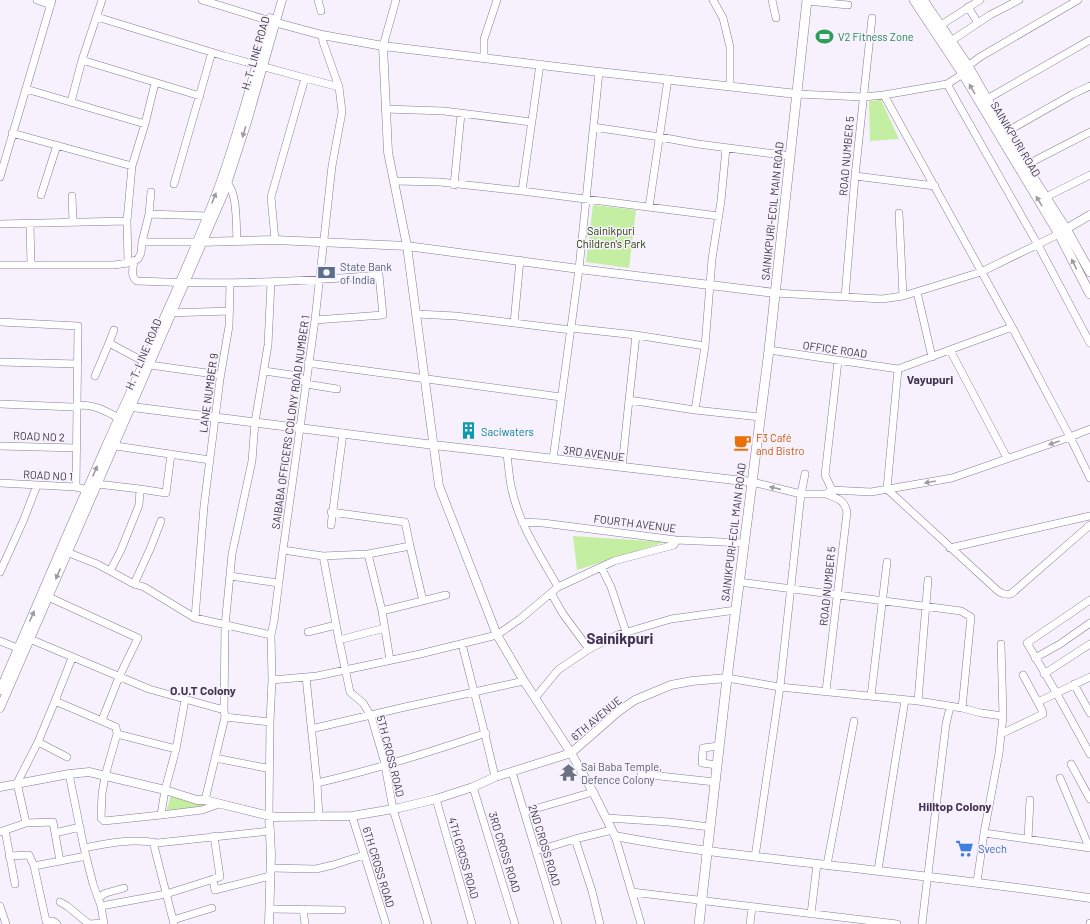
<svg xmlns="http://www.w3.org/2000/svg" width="1090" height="924" font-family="Barlow,sans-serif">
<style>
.green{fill:#c4eea1}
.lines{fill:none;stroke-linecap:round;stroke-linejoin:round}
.minor-casing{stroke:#897a98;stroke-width:8}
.tertiary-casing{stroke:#897a98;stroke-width:9}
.secondary-casing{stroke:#897a98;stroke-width:10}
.minor{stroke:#fff;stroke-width:7}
.tertiary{stroke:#fff;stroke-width:8}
.secondary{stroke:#fff;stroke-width:9}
.oneway{fill:#9e9aa1}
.labels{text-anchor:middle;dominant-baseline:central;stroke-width:3;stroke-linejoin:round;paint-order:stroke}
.leisure-label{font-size:11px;fill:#27864d;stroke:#f7f1fe;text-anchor:start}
.street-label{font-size:11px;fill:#3c3643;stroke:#f7f1fe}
.park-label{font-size:11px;fill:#233e00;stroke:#f7f1fe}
.service-label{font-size:11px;fill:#4e5e75;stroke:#f7f1fe;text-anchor:start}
.culture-label{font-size:11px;fill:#0d838f;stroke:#f7f1fe;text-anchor:start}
.food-label{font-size:11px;fill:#c56008;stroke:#f7f1fe;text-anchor:start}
.worship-label{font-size:11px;fill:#5b616d;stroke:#f7f1fe;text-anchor:start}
.shop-label{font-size:11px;fill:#366cbe;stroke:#f7f1fe;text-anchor:start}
.neighbourhood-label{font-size:12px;font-weight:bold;fill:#41344e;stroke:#f7f1fe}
.district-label{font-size:15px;font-weight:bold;fill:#41344e;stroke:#f7f1fe}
</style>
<rect width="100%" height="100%" fill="#f7f1fe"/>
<path class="green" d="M881 100 899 139 870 141 869 101Z
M593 205 636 210 629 268 586 262Z
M573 536 665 542 577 570Z
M171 796 208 805 201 808 166 812Z"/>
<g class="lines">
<defs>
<path id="minor" d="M37 0 51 5
M202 0 270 21
M318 0 321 11
M713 0 723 18 730 47V85
M772 0 776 18
M807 1 848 5
M968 7 978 23
M97 17 224 56 305 78 271 197 275 240
M941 25 980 0
M951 41 990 15 1019 0
M383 46 396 0
M484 57V39L497 0
M82 60 200 96
M968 66 980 57 1078 0
M305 78 339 87
M947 84 1038 245 1090 343
M26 89 145 124
M797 94 863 97 884 95 947 84 963 74
M884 95 1012 327 1070 437 1090 478
M987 99 1090 40
M71 102 82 60 102 0
M385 109 444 111 531 122
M593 127 660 137 698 144 790 156
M1006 132 1073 94 1090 86
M12 133 132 166
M1026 165 1090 132
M855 176 935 186
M0 177 52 0
M224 181C238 187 236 226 237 241
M394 181 440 182 522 191 719 216
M174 184 212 52
M454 185 461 114
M522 191 540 64
M41 195 57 145
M72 196 73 222
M1046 197 1090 175
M649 207 668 79
M899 213 903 296
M149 214 207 216
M0 224 127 221
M30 224 31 264
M142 242H197
M134 261C133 269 130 276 137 281 218 285 299 282 379 275L383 315 315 320
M128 263 127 221 132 166 145 124 155 83
M0 265H114L128 263 138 259 141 253 142 242 149 214 151 192
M917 292 932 357
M775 293 882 299 903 296 981 272 1059 234
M845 297 855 176 872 18
M168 313 230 311
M417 314 456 316 571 330
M0 322 78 326 76 487
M514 323 520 260
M1012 327 898 369 887 489 998 591C1003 594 1005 595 1011 594L1090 525
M571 328 636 335
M114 330 109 343 150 365 221 375
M769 350 898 369
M950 350 1007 458
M0 362 78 364
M308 363 561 397
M264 371 299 376 306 384 337 389
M95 376 109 343
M629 400 636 335 705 346
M0 404 73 407C90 401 108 412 122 420
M695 410 760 417
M109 445 210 460
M0 446 77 448
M507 453C508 464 509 475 511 486 518 523 540 555 558 587
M553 459 579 269 599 72
M622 467 629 400 695 410 705 346 712 259 721 201 726 148
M752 482 801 494H826L832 490 871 492 952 478 1070 437 1090 429
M0 483 76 487 92 491
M97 484 140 489
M832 490 825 475 838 361
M826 494C838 499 844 499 847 512L826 691
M331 512 405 522 410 546
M522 522 543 523 676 540 745 543
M331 525 343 433
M950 548 1090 516
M283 550 323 556 368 554
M64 551 97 564 134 584 144 587 195 618 271 635
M323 556 339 640
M601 567 611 587 626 632
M110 571 121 550 139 505 140 489 166 493 171 454
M0 572 24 519 37 485
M230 576 279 583
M739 582 961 611 971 617 962 708
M134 584 151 547 161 521
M551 593 563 614 589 649
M44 595 138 638 119 677 102 720
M1090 600 1027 643 1057 694 1090 754
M382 611 446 595
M195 618 204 506 220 379 229 326 230 283
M385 628 339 640 350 692 363 703 371 716 384 760 393 809 428 924
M308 632 336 625
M25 637 149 689 224 710
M0 641 22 650
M462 644C473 688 485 732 495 777
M1035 658 1060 644 1090 623
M390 660 382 611 368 554 410 546 423 601
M1044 674 1090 644
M306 677 317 783 319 817
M727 678 780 687 918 701 962 708 981 713 1003 716
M272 680 317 676 420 654 497 635 520 619 558 587 614 561 674 545 676 540
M1074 684 1090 713
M871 696 887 562
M535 698 558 670 589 649 617 635 671 619 736 610
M55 701 116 727 117 734 105 776 102 794 101 818 104 821 161 815 165 790 176 749 185 700
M918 701 928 580
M1038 702 1090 677
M225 717 270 722
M311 729 405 707 524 681
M117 734 176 749
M1001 734 1043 714 1042 710 1023 675
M38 742 67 757
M215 758 266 768 269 767
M1071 764 1090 799
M717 765 702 763 703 748 719 746
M512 772 558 924
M69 774 84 848 93 884 101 906 104 924
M641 774 715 782
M1060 778 1089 847
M317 783C373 770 431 752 486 733
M473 787 515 924
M436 799 472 924
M205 800 225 717 224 710 225 626 232 554 252 461 255 422 268 345 271 282
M524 812 593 792
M161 815 202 810 219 804
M269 815 270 722 272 680 271 635 274 621 282 557 315 320 332 166 342 112 339 87 323 42 322 35
M352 816 386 924
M607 818 669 822 710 827
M26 823 17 783 38 742 55 701 72 658
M5 830 15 884
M0 832 26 823 53 822 60 861
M55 833 80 827
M984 833 1090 848
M615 836 641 924
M575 839 592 891 600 924
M1028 839 1030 800
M153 842 174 924
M84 848C109 843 133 838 157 843L270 831
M536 851 575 839 612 830
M9 856 29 855 34 866 46 921H53L57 924
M755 857 780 687 801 494 805 474
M827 865 854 721
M34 866 86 856
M271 868 316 869 333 865 364 855
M878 870 905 700
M213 879 215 890 270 876
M977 882 984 833 999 753 1003 716 1001 644
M632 892 897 924
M98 898 106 893 124 888
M60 902 67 906 89 924 104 923
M0 906 6 924
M101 906 166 894 220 877 214 836
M270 909 342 910
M303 909 305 924
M811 914 817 864
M173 920 212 908
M750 924 752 907
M922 924 946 724 950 707
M1090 924V923"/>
<path id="tertiary" d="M270 21 322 35 383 46 599 72 797 94
M383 46 388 152 407 246 439 486 497 635 524 681 571 753 593 792 615 836C702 853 791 860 879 871 950 879 1020 888 1090 898
M1066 229 1090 215
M199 242 275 240 407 246 579 269 775 293
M128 405 132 407 434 445 752 482
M0 690C35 608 70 527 106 446 144 361 185 276 218 189 239 133 253 75 270 18
M0 708 224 193 247 122 282 0
M0 787 69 774 89 772 165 790 197 800H205L274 817 352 816 399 808 436 799 473 787 495 777 571 753 619 711 635 700 671 685 692 681 727 678
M269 924 271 854 269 815"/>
<path id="secondary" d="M914 0 963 74 1059 234 1090 294
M923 0 968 66 1019 156 1066 229 1090 272
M699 924 727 678 769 350 807 0"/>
</defs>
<use href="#minor" class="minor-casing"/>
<use href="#tertiary" class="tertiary-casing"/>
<use href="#secondary" class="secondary-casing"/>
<use href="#minor" class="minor"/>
<use href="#tertiary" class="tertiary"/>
<use href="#secondary" class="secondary"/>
</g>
<defs><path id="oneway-solid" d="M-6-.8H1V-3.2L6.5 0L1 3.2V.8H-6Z"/></defs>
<g class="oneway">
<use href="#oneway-solid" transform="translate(972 89) rotate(-120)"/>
<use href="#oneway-solid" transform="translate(244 132) rotate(107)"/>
<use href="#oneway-solid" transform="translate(214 198) rotate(-68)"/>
<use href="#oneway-solid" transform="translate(1039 201) rotate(-121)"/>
<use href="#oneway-solid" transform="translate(1074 264) rotate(-117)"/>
<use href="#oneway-solid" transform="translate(1054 443) rotate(161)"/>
<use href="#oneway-solid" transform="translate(95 471) rotate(-67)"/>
<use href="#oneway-solid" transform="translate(930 482) rotate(170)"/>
<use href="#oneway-solid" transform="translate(775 488) rotate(-167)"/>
<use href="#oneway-solid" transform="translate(58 574) rotate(114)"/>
<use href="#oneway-solid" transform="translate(32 616) rotate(-66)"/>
</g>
<defs>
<symbol id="stadium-bare" viewBox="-9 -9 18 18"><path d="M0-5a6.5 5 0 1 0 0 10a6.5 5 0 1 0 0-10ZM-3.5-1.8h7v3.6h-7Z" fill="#2e9e5b" stroke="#f7f1fe" stroke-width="2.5" paint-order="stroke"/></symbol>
<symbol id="bank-bare" viewBox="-9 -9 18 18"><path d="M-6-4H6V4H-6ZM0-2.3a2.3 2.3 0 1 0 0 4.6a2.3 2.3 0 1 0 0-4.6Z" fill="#5c6f8a" stroke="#f7f1fe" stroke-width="2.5" paint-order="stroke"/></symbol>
<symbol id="building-bare" viewBox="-9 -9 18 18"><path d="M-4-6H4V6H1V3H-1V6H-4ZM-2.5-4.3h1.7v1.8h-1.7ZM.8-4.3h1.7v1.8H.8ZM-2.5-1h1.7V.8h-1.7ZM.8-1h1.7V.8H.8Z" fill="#0f9aa8" stroke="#f7f1fe" stroke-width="2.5" paint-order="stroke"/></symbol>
<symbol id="cafe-bare" viewBox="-9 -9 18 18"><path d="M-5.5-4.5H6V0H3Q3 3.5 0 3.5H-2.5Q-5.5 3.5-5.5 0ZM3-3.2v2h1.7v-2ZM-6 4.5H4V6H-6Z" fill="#e8710a" stroke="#f7f1fe" stroke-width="2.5" paint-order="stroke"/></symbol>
<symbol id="temple-bare" viewBox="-9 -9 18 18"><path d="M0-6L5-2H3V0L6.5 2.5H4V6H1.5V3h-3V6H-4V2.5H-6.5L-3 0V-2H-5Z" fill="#6b7280" stroke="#f7f1fe" stroke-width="2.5" paint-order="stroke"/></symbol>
<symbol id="supermarket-bare" viewBox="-9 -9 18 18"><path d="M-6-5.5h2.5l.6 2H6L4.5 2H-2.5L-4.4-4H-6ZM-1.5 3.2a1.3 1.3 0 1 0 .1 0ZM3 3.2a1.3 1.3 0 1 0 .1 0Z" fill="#3f7fe0" stroke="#f7f1fe" stroke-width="2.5" paint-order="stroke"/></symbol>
</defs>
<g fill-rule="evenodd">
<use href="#stadium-bare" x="812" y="24" width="25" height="25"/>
<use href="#bank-bare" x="314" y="260" width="25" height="25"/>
<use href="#building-bare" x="456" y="418" width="25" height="25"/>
<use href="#cafe-bare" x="730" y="430" width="25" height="25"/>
<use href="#temple-bare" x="556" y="760" width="25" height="25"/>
<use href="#supermarket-bare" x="952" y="836" width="25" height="25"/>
</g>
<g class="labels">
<g class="leisure-label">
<text x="838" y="36">V2 Fitness Zone</text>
</g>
<g class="street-label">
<text transform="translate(255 53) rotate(-74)">H. T. LINE ROAD</text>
<text transform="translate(1016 139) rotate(59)">SAINIKPURI ROAD</text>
<text transform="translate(846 156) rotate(-85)">ROAD NUMBER 5</text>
<text transform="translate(772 211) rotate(-84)">SAINIKPURI-ECIL MAIN ROAD</text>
<text transform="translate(835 349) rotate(8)">OFFICE ROAD</text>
<text transform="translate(143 354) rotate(-67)">H. T. LINE ROAD</text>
<text transform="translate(208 393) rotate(-82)">LANE NUMBER 9</text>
<text transform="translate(290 422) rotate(-82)">SAIBABA OFFICERS COLONY ROAD NUMBER 1</text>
<text transform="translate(39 436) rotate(2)">ROAD NO 2</text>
<text transform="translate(594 453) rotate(7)">3RD AVENUE</text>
<text transform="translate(48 475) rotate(3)">ROAD NO 1</text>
<text transform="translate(635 523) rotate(7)">FOURTH AVENUE</text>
<text transform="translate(733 532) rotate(-83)">SAINIKPURI-ECIL MAIN ROAD</text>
<text transform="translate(827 586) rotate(-84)">ROAD NUMBER 5</text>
<text transform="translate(596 718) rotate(-40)">6TH AVENUE</text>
<text transform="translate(391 756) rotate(76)">5TH CROSS ROAD</text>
<text transform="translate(545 845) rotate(73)">2ND CROSS ROAD</text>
<text transform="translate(505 852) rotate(73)">3RD CROSS ROAD</text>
<text transform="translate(464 858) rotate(74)">4TH CROSS ROAD</text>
<text transform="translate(379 867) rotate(73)">6TH CROSS ROAD</text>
</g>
<g class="park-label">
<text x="611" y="230">Sainikpuri<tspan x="611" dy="13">Children's Park</tspan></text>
</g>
<g class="service-label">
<text x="340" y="266">State Bank<tspan x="340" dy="13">of India</tspan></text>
</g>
<g class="culture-label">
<text x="481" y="431">Saciwaters</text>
</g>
<g class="food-label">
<text x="756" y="437">F3 Café<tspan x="756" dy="13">and Bistro</tspan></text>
</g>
<g class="worship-label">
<text x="581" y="766">Sai Baba Temple,<tspan x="581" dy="13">Defence Colony</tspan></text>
</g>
<g class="shop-label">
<text x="978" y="848">Svech</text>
</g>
<g class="neighbourhood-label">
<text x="930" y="379">Vayupuri</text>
<text x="203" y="690">O.U.T Colony</text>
<text x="955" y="806">Hilltop Colony</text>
</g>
<g class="district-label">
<text x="620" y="638">Sainikpuri</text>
</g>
</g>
</svg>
